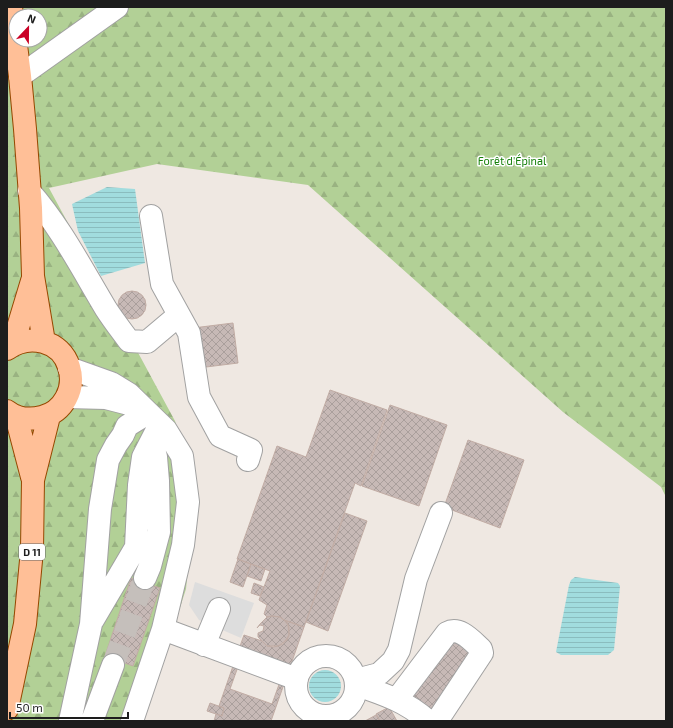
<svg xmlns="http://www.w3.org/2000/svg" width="673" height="728" font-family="'Exo 2',sans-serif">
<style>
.forest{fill:url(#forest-firs);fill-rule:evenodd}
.parking{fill:#ddd}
.water{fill:url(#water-rules)}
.building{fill:url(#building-cross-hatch);stroke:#c1aca4}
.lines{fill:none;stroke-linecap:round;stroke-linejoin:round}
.minor-tunnel{stroke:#c5bfbb;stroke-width:22;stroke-dasharray:22 11;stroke-linecap:butt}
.minor-casing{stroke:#a1a1a1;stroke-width:24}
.major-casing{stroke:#964800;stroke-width:24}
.minor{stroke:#fff;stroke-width:22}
.major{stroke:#ffbf97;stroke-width:22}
.labels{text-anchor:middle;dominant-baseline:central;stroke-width:3;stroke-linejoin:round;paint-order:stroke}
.shield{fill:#fff;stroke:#616161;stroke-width:1}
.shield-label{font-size:10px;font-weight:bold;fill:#1d1d1d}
.park-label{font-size:11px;fill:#147f08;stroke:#fff}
</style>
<defs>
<pattern id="forest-firs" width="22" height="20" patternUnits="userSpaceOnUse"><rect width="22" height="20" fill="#b2d096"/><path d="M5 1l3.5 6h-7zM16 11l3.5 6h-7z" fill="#99b281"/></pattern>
<pattern id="water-rules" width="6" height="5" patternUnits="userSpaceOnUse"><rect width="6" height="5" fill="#a1dcde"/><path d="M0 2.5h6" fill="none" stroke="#8abcbe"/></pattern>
<pattern id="building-cross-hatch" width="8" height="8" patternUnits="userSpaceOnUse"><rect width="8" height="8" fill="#c7b9b6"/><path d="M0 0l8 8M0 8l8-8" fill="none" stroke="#aa9f9c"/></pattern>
</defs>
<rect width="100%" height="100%" fill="#efe8e2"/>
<path class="forest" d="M7 7H666V497L661 487 563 412 308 185 157 164 49 188 175 421 187 459 190 549 186 589 143 721H7ZM16 16H40V40H16Z"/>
<path class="parking" d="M195 582 254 603 241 638 199 620 189 605Z"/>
<path class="water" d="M107 187 135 189 145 263 101 276 78 231 72 204Z
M575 577 618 583 620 586 614 650 608 655H561L556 652 569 585 571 580Z
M309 686a16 16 0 1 1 32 0a16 16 0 1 1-32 0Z"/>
<path class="building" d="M118 305a14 14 0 1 1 28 0a14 14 0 1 1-28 0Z
M233 323 238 363 198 368 193 328Z
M330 390 387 410 361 486 355 483 304 627 284 620 280 617 272 616 267 617 264 614 267 605 259 600 270 571 237 559 277 446 306 457Z
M390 405 447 425 419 506 362 486Z
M468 440 524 460 500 528 444 507Z
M345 513 367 521 328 631 306 622Z
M238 559 251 564 243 587 230 582Z
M251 564 265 569 261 581 247 576Z
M131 578 160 588 133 666 105 656Z
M254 583 264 587 260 596 251 593Z
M272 616 280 617 287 622 289 627V635L287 640 278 646H267L258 637V633L263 631 264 626 260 625 257 628 260 624 267 617Z
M284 620 304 627 290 667 239 649 244 635 262 641 267 646 273 647 278 646 283 644 289 635 288 625Z
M452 638 472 653 431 711 410 696Z
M239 649 244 650 230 689 272 704 286 665 290 667 271 721H214L216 714 222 716 224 708 219 706Z
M210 703 224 708 222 716 207 711Z
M389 707 397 721H380L376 714Z
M376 715 380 721H365Z"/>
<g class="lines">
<path class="minor-tunnel" d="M113 665 145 578"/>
<defs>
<path id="minor" d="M20 76 117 7
M29 191C60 226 82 269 106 309 113 320 121 330 129 341L147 342 179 315
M151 216 162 284 189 333 199 397 220 436 251 450 248 460
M69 368 111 383 129 394 166 430 182 456 188 502 183 545 163 629 132 721
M67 397 106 398 133 405
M145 578 150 566 159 532 158 481 156 457 152 441
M93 620 136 547 139 485 143 457 160 424
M163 629 297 679
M204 645 219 609
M296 686a30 30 0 1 1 60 0a30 30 0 1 1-60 0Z
M356 680 379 674 393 661 399 650 416 579 441 513
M357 685C384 694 407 702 428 721
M397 699 447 633C460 626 472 641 481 649L482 653 437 721
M70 721 91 624 100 509 108 460 116 445 123 435 127 426 148 413
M92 721 113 665"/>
<path id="major" d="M11 7 20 76 25 129 31 208 33 276 44 342
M13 344 32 281
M7 349C29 333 61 340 69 367 76 389 63 412 42 417 30 420 17 419 7 411
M16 416 32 477
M7 709 25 624 32 550 33 480 49 416"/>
</defs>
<use href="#minor" class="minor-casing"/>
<use href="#major" class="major-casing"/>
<use href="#minor" class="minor"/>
<use href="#major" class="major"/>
</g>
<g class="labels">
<rect class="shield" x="19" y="544" width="26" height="16" rx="3"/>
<g class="shield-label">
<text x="32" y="552">D 11</text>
</g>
<g class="park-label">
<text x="512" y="160">Forêt d'Épinal</text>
</g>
</g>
<rect width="673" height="728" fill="none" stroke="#1d1d1d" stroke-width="16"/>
<g transform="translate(28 28) rotate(22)"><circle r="19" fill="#ffffff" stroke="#a5a5a5"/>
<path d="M0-3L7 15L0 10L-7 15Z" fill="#ca0026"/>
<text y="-6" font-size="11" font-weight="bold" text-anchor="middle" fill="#1d1d1d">N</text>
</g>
<path d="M10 712v6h118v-6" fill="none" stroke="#1d1d1d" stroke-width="2"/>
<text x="16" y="712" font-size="12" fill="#1d1d1d" stroke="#ffffff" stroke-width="3" paint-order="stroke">50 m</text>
</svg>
